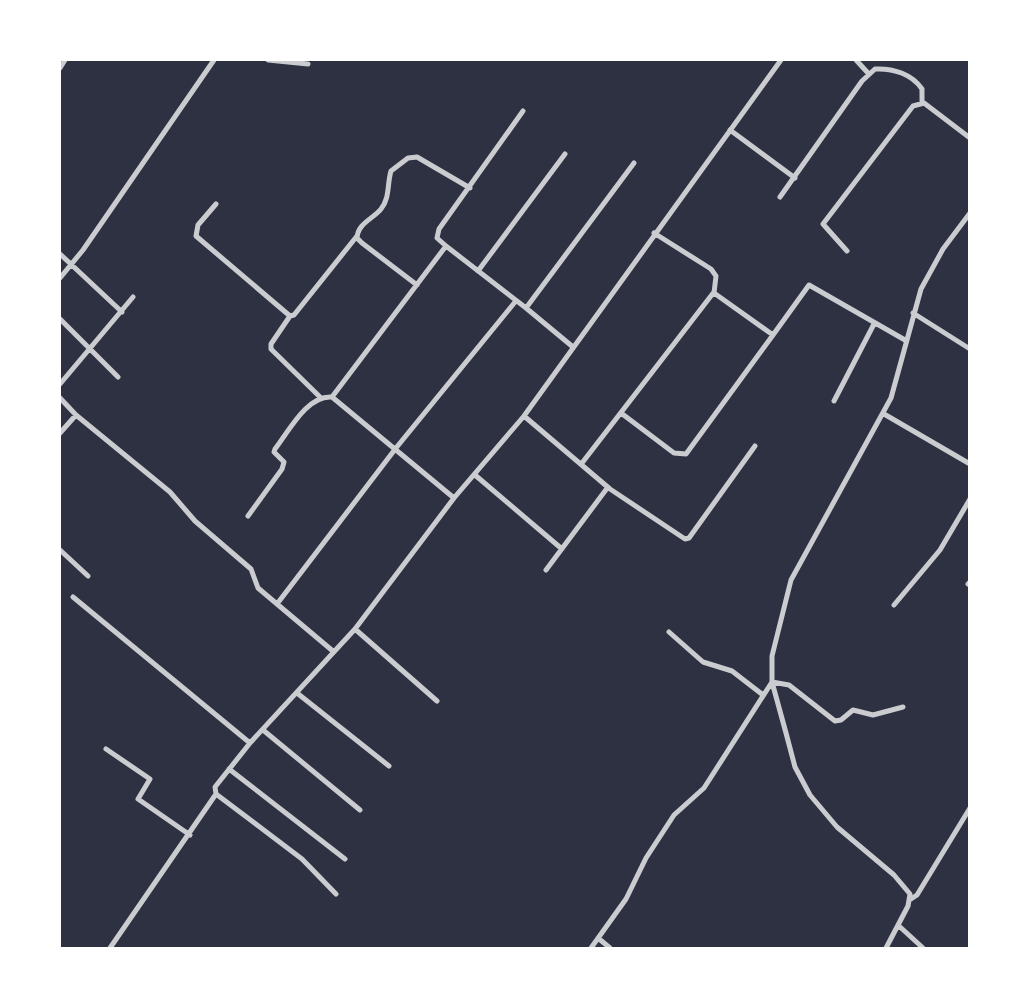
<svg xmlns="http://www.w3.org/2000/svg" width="1029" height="1008" font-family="'Public Sans',sans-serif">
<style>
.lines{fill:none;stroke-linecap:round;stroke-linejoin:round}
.minor{stroke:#caccd0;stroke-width:5}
</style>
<rect width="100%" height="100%" fill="#2d3142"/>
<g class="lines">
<path class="minor" d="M268 60 308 64
M856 60 868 73
M60 68 65 60
M730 130 795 178
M780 197 862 81 875 69C893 68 912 74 922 89V103
M216 204 198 225 196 236 290 316 294 315 357 236
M654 233 711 269 716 276 714 293 773 335 809 285 905 340
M446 246 437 238 439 229 523 111
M847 251 823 224 913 106 924 103 970 138
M60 254 122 312
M478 271 565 154
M60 278 83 250 214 60
M417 285 362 243 357 238C358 223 373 219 381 209 390 198 387 184 391 171L408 158 417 157 470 188
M526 308 573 347
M913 313 970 349
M290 316 271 344V349L320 397
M60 319 118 377
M60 384 133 297
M60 398 76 415
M834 401 874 324
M621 413 674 453 686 454 773 335
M884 414 970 464
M524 416 610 489 685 539 689 538 755 446
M60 433 76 415 170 492 195 521 251 569 258 588 334 652
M582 463 714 292
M475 475 562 549
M454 498 332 397 446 246 526 308 634 163
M248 516 282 469 284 462 274 452 275 449C289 431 307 395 332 397
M60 550 88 576
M546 570 608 487
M968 584 970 582
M73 597 250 743
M277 604 396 448 515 302
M894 605 940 550 970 499
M355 629 437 701
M669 632 703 662 732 671 763 695
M297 693 389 766
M263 730 360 810
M106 749 150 779 138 799 190 835
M229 769 345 859
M216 794 302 859 336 894
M911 899 917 895 970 808
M899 926 923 948
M598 938 610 948
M110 948 216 794 215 787 250 743 355 629 454 498 524 416 781 60
M591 948 626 899 646 858 674 815 704 788 772 682 789 685 835 721 841 720 853 710 873 715 903 707
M886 948 908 906 910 894 894 875 837 827 810 795 795 767 786 733 772 682V656L791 580 891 398 921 289 943 249 970 213"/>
</g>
<rect width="1029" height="1008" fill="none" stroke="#ffffff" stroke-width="122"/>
</svg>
